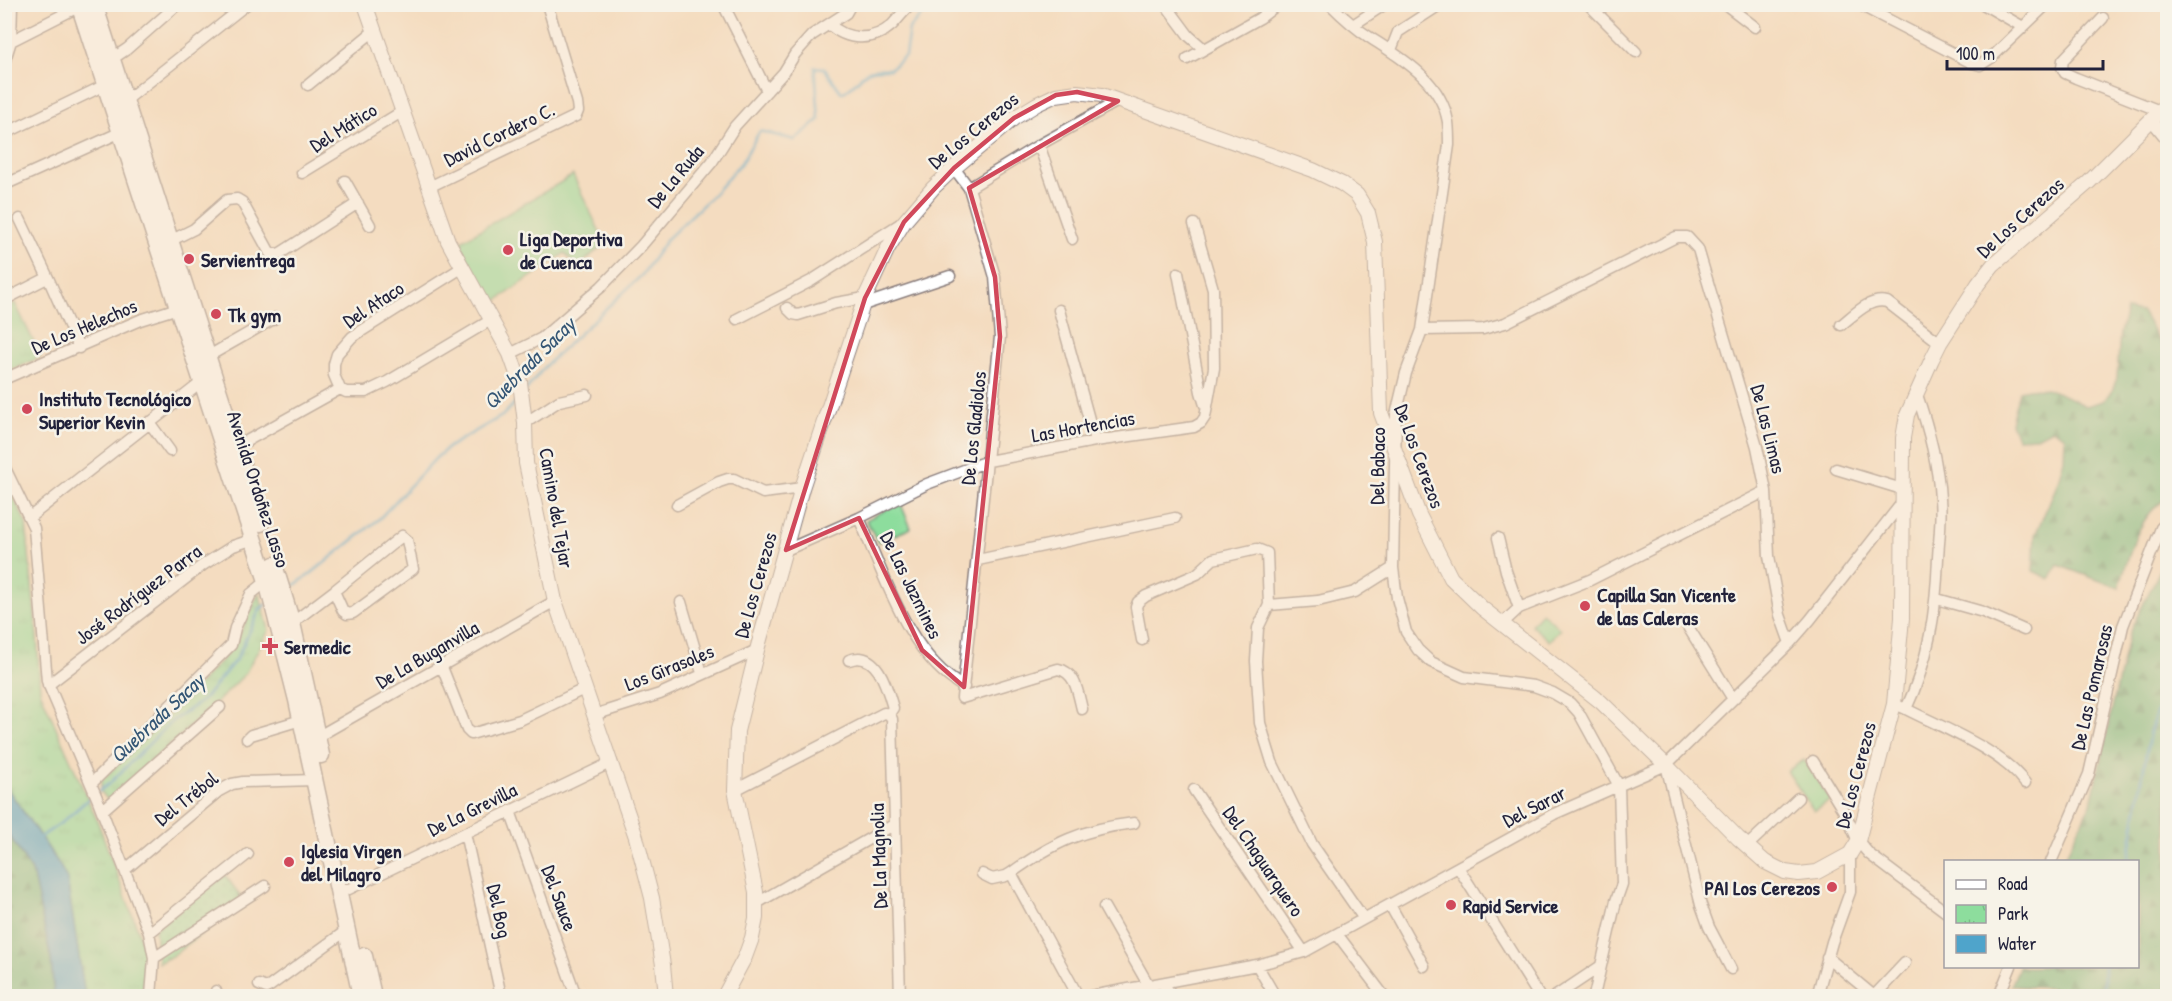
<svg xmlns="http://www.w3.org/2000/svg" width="2172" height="1001" font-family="'Patrick Hand',sans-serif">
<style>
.grass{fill:url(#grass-dots);stroke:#58806c;stroke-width:1.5}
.forest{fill:url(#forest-firs);stroke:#4a6f60;stroke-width:1.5}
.park{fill:url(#park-tufts);stroke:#58806c;stroke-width:1.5}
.pitch{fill:#8ddd9d;stroke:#58806c;stroke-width:1.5}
.water{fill:#4fa4cb;stroke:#386383;stroke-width:1.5}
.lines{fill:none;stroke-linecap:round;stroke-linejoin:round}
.stream{stroke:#4fa4cb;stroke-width:3}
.minor-casing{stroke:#8b7f7e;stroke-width:13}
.tertiary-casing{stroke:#8b7f7e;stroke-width:16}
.primary-casing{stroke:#8b7f7e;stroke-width:19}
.minor{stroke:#fff;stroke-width:10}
.tertiary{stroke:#fff;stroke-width:14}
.primary{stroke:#fff;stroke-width:16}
.marked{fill:none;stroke:#d1495b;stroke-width:4.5;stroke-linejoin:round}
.poi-dot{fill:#d1495b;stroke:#f7f3e8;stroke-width:2}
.labels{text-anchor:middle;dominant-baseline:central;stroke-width:5;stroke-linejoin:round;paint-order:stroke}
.street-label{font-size:20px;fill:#22223b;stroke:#f7f3e8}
.poi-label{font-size:20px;font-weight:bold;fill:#22223b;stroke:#f7f3e8;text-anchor:start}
.water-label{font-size:21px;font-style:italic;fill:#345675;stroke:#f7f3e8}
</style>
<defs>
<pattern id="grass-dots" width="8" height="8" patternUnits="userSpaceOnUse" patternTransform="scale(1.5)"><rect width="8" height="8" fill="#8ddd9d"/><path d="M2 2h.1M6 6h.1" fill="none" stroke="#79bd88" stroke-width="1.8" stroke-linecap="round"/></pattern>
<pattern id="forest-firs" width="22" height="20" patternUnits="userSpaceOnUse" patternTransform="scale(1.5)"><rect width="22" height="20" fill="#72bc84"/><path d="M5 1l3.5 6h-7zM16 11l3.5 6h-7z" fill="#5d986d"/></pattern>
<pattern id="park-tufts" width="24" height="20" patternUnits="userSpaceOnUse" patternTransform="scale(1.5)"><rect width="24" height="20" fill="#8ddd9d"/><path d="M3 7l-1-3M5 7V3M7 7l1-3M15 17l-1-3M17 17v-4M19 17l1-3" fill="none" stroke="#79bd88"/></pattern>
</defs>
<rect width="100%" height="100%" fill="#f7f3e8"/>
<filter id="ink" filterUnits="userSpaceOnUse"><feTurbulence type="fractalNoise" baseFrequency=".0167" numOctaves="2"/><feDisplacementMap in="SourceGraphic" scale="12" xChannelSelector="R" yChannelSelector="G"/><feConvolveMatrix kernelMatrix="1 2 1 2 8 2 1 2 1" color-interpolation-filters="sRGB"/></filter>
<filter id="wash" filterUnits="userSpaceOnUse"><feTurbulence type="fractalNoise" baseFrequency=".008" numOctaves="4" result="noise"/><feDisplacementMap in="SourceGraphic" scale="24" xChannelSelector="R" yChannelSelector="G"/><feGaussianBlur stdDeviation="1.35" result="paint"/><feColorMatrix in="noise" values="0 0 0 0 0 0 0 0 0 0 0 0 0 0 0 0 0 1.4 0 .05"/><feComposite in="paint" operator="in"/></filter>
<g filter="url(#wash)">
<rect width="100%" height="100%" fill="#f4dcc0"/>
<path class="grass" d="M225 875 244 901 172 956 158 963 155 929Z"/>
<path class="forest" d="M2126 310 2142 312 2162 346 2167 347V498C2136 517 2130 555 2119 588L2058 565 2050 579 2033 571 2035 535 2057 485 2064 459 2065 437 2052 429 2037 437 2017 438 2011 423 2019 391C2048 383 2060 394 2086 406L2103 401 2112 392 2117 377 2120 332Z
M2167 556V996H2050L2052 988 2011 986 2019 967 2138 966V862L2063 861 2091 803 2129 633Z
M4 829 32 871 51 958 54 996H5Z"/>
<path class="park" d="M15 303 41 357 5 373V308Z
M4 478 26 523 37 636 40 691 97 820 138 930 144 951 143 996H85L67 879 59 864 5 785 4 558 7 545 4 531Z
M259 593 269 630 245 674 213 706 108 800 101 792V781L183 701 234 647Z"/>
<path class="pitch" d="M573 175 605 243 577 268 565 253 492 304 458 243Z
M900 502 911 528 878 542 866 520Z
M1542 612 1560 629 1549 641 1531 625Z
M1804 760 1831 800 1814 811 1787 771Z"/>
<path class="water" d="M5 785 59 864 67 879 85 996H54L51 958 32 871 5 829Z"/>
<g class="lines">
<path class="stream" d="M950 4 963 12 978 10 977 4
M525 391 546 365 642 275 667 239 712 196 741 163 760 131 795 140 819 120 815 67 824 68 842 93C864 81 859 66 890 69L905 56 909 29 926 10 933 4
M287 590 308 576 379 519 436 458 450 446 502 416 517 401
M98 792 110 783 172 721 203 700 237 658 260 609 267 604
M39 838 61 823 92 796
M2128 862 2150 731 2168 681
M2104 966V996"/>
</g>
</g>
<g filter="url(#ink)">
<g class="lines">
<defs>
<path id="minor" d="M723 4 767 91
M1330 4C1342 16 1355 28 1369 37 1401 58 1441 80 1448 122 1449 130 1449 138 1449 145L1422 330 1406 373 1396 415 1393 568 1397 598 1406 632 1418 650 1431 662 1464 677 1534 686 1553 693 1570 703 1579 713 1619 786 1622 884 1616 901 1594 996
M1588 4 1636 52
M1725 4 1755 27
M1858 4 1972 63 1980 65 1991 58 2047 4
M1983 4 2023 27
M1169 9 1189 36 1204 49
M2103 18 2063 60 2062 67 2065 73 2076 78 2160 111
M829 24C847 41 873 42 892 25 899 18 904 10 912 4
M1353 25 1385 4
M11 41 80 6
M1391 50 1398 32 1441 4
M112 59 127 49 178 4
M1187 59 1260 18 1278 4
M4 63 11 41 12 4
M308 85 375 30
M125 101 247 4
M2151 120 2168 141
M4 134 105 85
M1039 145 1072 239
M954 168 969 188 995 277 1000 337 962 698 1058 669C1076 672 1078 694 1082 709
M302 173 403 111
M345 181 370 225
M4 185 121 132
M429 187 576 116 578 111 577 103 547 4
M969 188 1039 145 1118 101
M20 219 49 280
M170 241 194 229 227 200 237 199 242 202 270 253 279 254 358 203
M1178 273 1201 392 1205 405
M4 300 45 279 49 280 79 348
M863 305 950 276
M787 308 793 314 798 315 836 303 865 298
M1059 310 1095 441
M737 319 811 281 903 222
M1841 325C1854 315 1870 297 1887 302L1940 343
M1422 330 1483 329 1505 323 1676 237H1687L1698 249 1757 447 1766 491 1769 556 1780 615 1790 643
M510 354 542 338 601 287 641 246 712 162 735 126 784 72 795 54 812 35 846 13 851 4
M207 357 275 318
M4 379 140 320 178 308
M340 389 334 375V364L337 354 352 337 463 267
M149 422 170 451
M525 423 559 401 587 395
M236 447 340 389 346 392H366L387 382 491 320
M4 466 34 528 47 681 97 798 149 933 154 958 151 996
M1836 469 1902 489
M677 505 719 482 728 479H734L763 493 802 488
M30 517 202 382
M859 518C884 574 908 656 964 687
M1498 538 1506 571 1519 608
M786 550 859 518 927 484 988 461 1095 441 1194 427 1201 423 1205 417 1214 368 1213 289 1194 224
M978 560 1175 518
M1937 599 1983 612 2024 630
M681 602 702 673
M1269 605 1318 601 1355 592 1393 568
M1685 622 1733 699
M292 623 334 591 402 536 407 540 413 569 353 613 347 614 343 611 334 591
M1503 623 1519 608 1590 580 1766 491
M1142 640 1136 607 1138 602 1146 596 1197 574 1213 559 1257 549 1267 553 1269 605 1258 628 1256 661 1260 723 1272 762 1312 844 1364 919
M849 660C877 649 887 687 893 708L889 714
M442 667 467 730 471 734 520 720 584 689
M48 685 203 565 233 546 254 539
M1894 704 1906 709C1929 660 1936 612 1938 558 1939 538 1942 519 1940 499 1938 462 1928 426 1916 392
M1906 709C1943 728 2001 750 2025 783
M889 714 892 719 900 996
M594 715 660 694 757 650
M317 737 555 601
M247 739 251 735 301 720
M1813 761 1846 815 1858 841 1869 854 1946 912
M1666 765 1701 905 1709 927 1731 969
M91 784 231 645 235 628 251 594 267 581
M735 790 884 713 889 714
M1194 790 1304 952
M102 811 220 707
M510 811 576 996
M465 833 501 996
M1747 846 1798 798
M2051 862 2089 774 2123 626 2161 528 2168 521
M1458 867 1539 996
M126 869 219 791 232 784 243 782 315 780
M1011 873C1053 843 1082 829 1134 823
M982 874 992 879 1006 876 1011 873 1078 996
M349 889 612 762
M757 903 895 824
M1390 905 1424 966
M1104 907 1149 986
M149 933 248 854
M1337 934 1384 996
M1827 957 1874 996
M154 958 265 886
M1257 965 1275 996
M1162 983 1173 996
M259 985 266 988 270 986 347 930
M215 996 216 991
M1091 996 1257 965 1304 952 1554 814 1666 765 1790 643 1810 620 1901 504
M1556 996 1601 966
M1817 996 1832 942 1850 892V854
M1874 996 1905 963
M1999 996 2011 966"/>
<path id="tertiary" d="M365 4 448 241 510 354 520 382 525 423 526 463 555 601 636 837 652 898 663 965 666 996
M724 996 745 957 752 938 756 918V892L735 790 737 731 757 650 802 488 865 298 888 248 904 222 933 188 954 168 1014 118 1037 104 1056 95 1077 92 1102 95 1313 170 1342 184 1357 195 1368 213 1375 242 1381 413 1419 515 1451 578 1482 608 1601 702 1666 765 1738 838 1765 862 1785 872 1799 874 1817 872 1850 854 1858 841 1894 704 1902 618 1903 438 1907 415 1932 359 1940 343 1978 284 1993 265 2089 182 2168 103"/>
<path id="primary" d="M79 4 267 581 297 700 361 996
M94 4 261 523
M274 565 292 623 321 755
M364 956 373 996"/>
</defs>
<use href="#minor" class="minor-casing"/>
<use href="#tertiary" class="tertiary-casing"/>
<use href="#primary" class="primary-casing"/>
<use href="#minor" class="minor"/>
<use href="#tertiary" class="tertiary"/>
<use href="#primary" class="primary"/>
</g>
</g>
<path d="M0 0H2172V1001H0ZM1077 92 1118 101 969 188 995 277 1000 337 964 687 922 650 859 518 786 550 865 298 904 222 954 168 1014 118 1056 95Z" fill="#f4dcc0" fill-opacity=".55" fill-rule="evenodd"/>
<path class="marked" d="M1077 92 1118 101 969 188 995 277 1000 337 964 687 922 650 859 518 786 550 865 298 904 222 954 168 1014 118 1056 95Z"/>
<g class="poi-dot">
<circle cx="508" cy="250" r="6"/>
<circle cx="189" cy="259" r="6"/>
<circle cx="216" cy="314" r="6"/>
<circle cx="27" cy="409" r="6"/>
<circle cx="1585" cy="606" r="6"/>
<path d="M267 637h6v6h6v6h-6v6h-6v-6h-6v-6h6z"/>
<circle cx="289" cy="862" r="6"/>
<circle cx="1832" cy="887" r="6"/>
<circle cx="1451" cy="905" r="6"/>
</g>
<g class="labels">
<g class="street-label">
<text transform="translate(343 127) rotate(-32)">Del Mático</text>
<text transform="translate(973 130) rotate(-39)">De Los Cerezos</text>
<text transform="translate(499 134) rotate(-26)">David Cordero C.</text>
<text transform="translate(675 176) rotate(-50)">De La Ruda</text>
<text transform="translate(2020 217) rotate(-42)">De Los Cerezos</text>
<text transform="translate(373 304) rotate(-33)">Del Ataco</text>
<text transform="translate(84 326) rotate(-23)">De Los Helechos</text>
<text transform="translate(1083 426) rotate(-10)">Las Hortencias</text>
<text transform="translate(973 428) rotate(-84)">De Los Gladiolos</text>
<text transform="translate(1769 429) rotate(76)">De Las Limas</text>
<text transform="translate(1420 456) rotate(70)">De Los Cerezos</text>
<text transform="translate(1377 466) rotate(-89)">Del Babaco</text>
<text transform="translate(259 489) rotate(72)">Avenida Ordoñez Lasso</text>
<text transform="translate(557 508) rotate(80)">Camino del Tejar</text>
<text transform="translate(755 585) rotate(-74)">De Los Cerezos</text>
<text transform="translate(912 585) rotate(64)">De Las Jazmines</text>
<text transform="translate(138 594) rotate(-37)">José Rodríguez Parra</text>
<text transform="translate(427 654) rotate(-30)">De La Buganvilla</text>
<text transform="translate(669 667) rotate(-22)">Los Girasoles</text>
<text transform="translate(2091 687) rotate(-77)">De Las Pomarosas</text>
<text transform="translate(1855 775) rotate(-75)">De Los Cerezos</text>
<text transform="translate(186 798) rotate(-38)">Del Trébol</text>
<text transform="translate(1534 806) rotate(-27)">Del Sarar</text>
<text transform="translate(472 809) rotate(-26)">De La Grevilla</text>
<text transform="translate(878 856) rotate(-92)">De La Magnolia</text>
<text transform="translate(1264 861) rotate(56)">Del Chaguarquero</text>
<text transform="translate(560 898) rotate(70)">Del Sauce</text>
<text transform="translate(500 911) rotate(78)">Del Bog</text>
</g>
<g class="poi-label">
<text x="520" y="238">Liga Deportiva<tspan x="520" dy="23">de Cuenca</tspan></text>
<text x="201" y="259">Servientrega</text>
<text x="228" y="314">Tk gym</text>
<text x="39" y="398">Instituto Tecnológico<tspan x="39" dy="23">Superior Kevin</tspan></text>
<text x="1597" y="594">Capilla San Vicente<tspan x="1597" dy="23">de las Caleras</tspan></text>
<text x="284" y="646">Sermedic</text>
<text x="301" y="850">Iglesia Virgen<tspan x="301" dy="23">del Milagro</tspan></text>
<text x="1820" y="887" text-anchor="end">PAI Los Cerezos</text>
<text x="1463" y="905">Rapid Service</text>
</g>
<g class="water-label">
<text transform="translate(529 363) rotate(-45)">Quebrada Sacay</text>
<text transform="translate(157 718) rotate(-43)">Quebrada Sacay</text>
</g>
</g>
<rect width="2172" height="1001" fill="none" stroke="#f7f3e8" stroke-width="24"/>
<rect x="1944" y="860" width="195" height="108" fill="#f7f3e8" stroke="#a29fa3" stroke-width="1.5"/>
<rect x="1956" y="880" width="30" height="9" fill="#ffffff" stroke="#a29fa3" stroke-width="1.5"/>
<text x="1998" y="890" font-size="18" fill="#22223b">Road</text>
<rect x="1956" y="905" width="30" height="18" fill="url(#park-tufts)" stroke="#a29fa3" stroke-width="1.5"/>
<text x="1998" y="920" font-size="18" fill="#22223b">Park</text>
<rect x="1956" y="935" width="30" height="18" fill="#4fa4cb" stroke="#a29fa3" stroke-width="1.5"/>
<text x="1998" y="950" font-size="18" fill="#22223b">Water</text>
<path d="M1947 60v9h156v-9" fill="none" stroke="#22223b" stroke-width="3"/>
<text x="1956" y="60" font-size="18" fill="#22223b" stroke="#f7f3e8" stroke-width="4.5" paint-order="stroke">100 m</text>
</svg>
